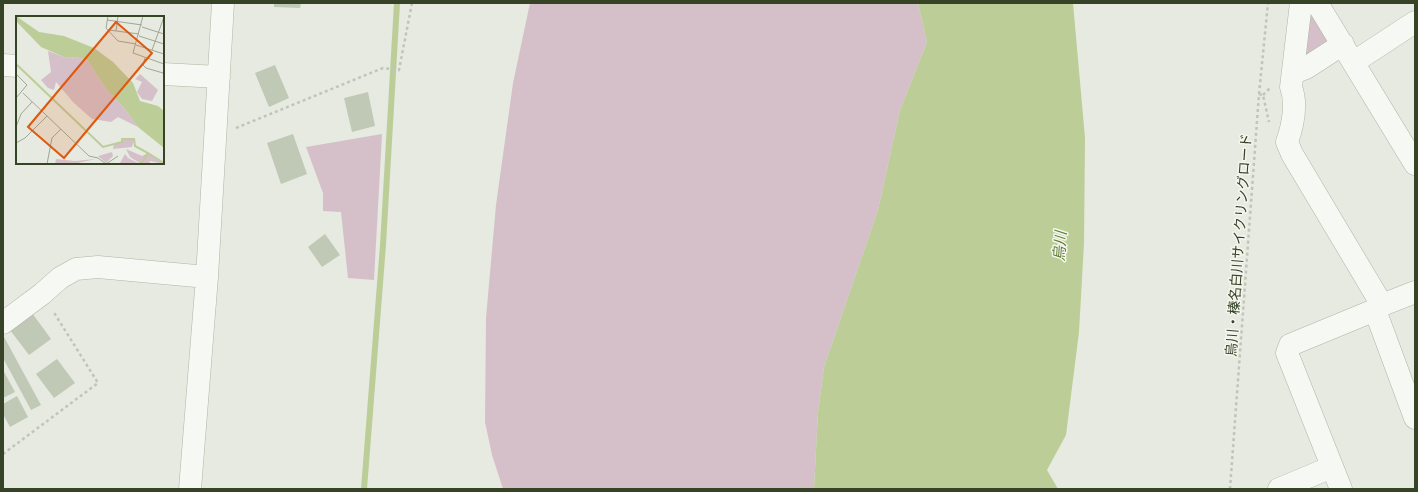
<svg xmlns="http://www.w3.org/2000/svg" width="1418" height="492" font-family="'Exo 2','Noto Sans JP',sans-serif">
<style>
.green{fill:#d5c0c9}
.water{fill:#bccd98}
.lines{fill:none;stroke-linecap:round;stroke-linejoin:round}
.stream{stroke:#bccd98;stroke-width:6}
.building{fill:#c0c8b6}
.minor-casing{stroke:#aeb5a5;stroke-width:23}
.path{stroke:#c0c5ba;stroke-width:2.5;stroke-dasharray:3 3;stroke-linecap:butt}
.minor{stroke:#f6f8f3;stroke-width:22}
.labels{text-anchor:middle;dominant-baseline:central;stroke-width:3;stroke-linejoin:round;paint-order:stroke}
.street-label{font-size:14px;fill:#364327;stroke:#f4f7ef}
.water-label{font-size:15px;font-style:italic;fill:#5e7a2e;stroke:#f4f7ef}
.inset-river{fill:none;stroke:#bccd98;stroke-width:2}
.inset-road{fill:none;stroke:#a0a796;stroke-width:1}
.view{fill:#df580d;fill-opacity:0.15;stroke:#df580d;stroke-width:2}
.inset-edge{fill:none;stroke:#364327;stroke-width:2}
</style>
<rect width="100%" height="100%" fill="#e6eae0"/>
<path class="green" d="M530 3H918L927 42 900 110 878 210 824 367 818 412 814 489H503L492 455 485 422 486 318 496 205 513 83Z
M1311 13 1331 38 1311 58 1304 56Z
M382 134 374 280 348 278 341 212 323 211V193L306 147Z"/>
<path class="water" d="M918 3H1073L1085 138 1084 243 1079 332 1066 435 1047 470 1058 489H814L818 412 824 367 878 210 900 110 927 42Z"/>
<g class="lines">
<path class="stream" d="M364 489 383 245 397 3"/>
</g>
<path class="building" d="M274 3H301L300 8 274 7Z
M275 65 289 98 269 107 255 73Z
M368 92 375 126 352 132 344 98Z
M293 134 307 174 281 184 267 143Z
M325 234 340 255 322 267 308 247Z
M32 313 51 339 29 355 10 330Z
M3 335 41 405 31 410 3 358Z
M57 359 75 383 54 398 36 374Z
M3 370 15 392 3 398Z
M17 396 28 417 10 427 3 414V404Z"/>
<g class="lines">
<defs>
<path id="minor" d="M1301 3 1291 87C1297 103 1293 125 1287 142L1292 154 1382 305
M1317 3 1415 164
M1354 62 1415 22
M3 65 17 66
M1293 73 1306 68 1343 44
M163 74 219 77
M1375 310 1415 418
M3 323 42 294 60 278 76 269 98 267 207 277
M190 489 207 277 223 3
M1279 489 1332 467
M1341 489 1287 353 1290 345 1375 310 1382 305 1415 292"/>
</defs>
<use href="#minor" class="minor-casing"/>
<path class="path" d="M1259 94 1263 95 1269 122
M1263 95 1270 88
M236 128 383 68 399 70 412 3
M3 454 98 383 53 311
M1230 489 1259 94 1268 3"/>
<use href="#minor" class="minor"/>
</g>
<g class="labels">
<g class="street-label">
<text transform="translate(1238 245) rotate(-86)">烏川・榛名白川サイクリングロード</text>
</g>
<g class="water-label">
<text transform="translate(1059 246) rotate(-86)">烏川</text>
</g>
</g>
<g transform="translate(16 16)">
<rect width="148" height="148" fill="#e6eae0"/>
<path d="M32 35 48 41 65 42 72 45 90 73 109 93 122 111 102 101 95 106 76 103 58 87 40 66 38 74 32 72 25 64 35 56ZM124 58 142 74 136 85 126 83 121 76 126 66 119 63ZM114 122 118 124 116 131 97 133 98 128 106 126 105 123ZM110 133 126 140 132 137 148 148 134 145 133 148H125L114 141ZM96 136 97 140 90 147 82 140ZM109 138 112 142 124 148 104 147ZM40 143 59 145 80 143 57 148H39Z" fill="#d5c0c9"/>
<path d="M0 0 23 16 48 20 78 32 97 46 117 67 124 85 142 90 148 95V132L122 111 109 93 90 73 72 45 65 42 48 41 25 31 0 5Z" fill="#bccd98"/>
<path class="inset-river" d="M0 48 87 131 106 126V123H118L119 130 132 137 125 148M132 137 148 147"/>
<path class="inset-road" d="M92 0 90 12 102 25 120 28M127 0 117 37 148 48M91 4 126 9M126 11 148 18M93 14 123 18M100 15 102 0M123 20 148 28M120 29 148 38M136 34 148 1M129 42 127 49 130 52 147 57 148 55M0 58 11 69 0 82M7 77 73 140 82 142 90 148M0 111 5 98 16 86M0 127 9 122 31 100M31 148 36 122 45 113M90 148 102 140"/>
<path class="view" d="M100 6 136 37 48 142 12 111Z"/>
<rect width="148" height="148" class="inset-edge"/>
</g>
<rect width="1418" height="492" fill="none" stroke="#364327" stroke-width="8"/>
</svg>
